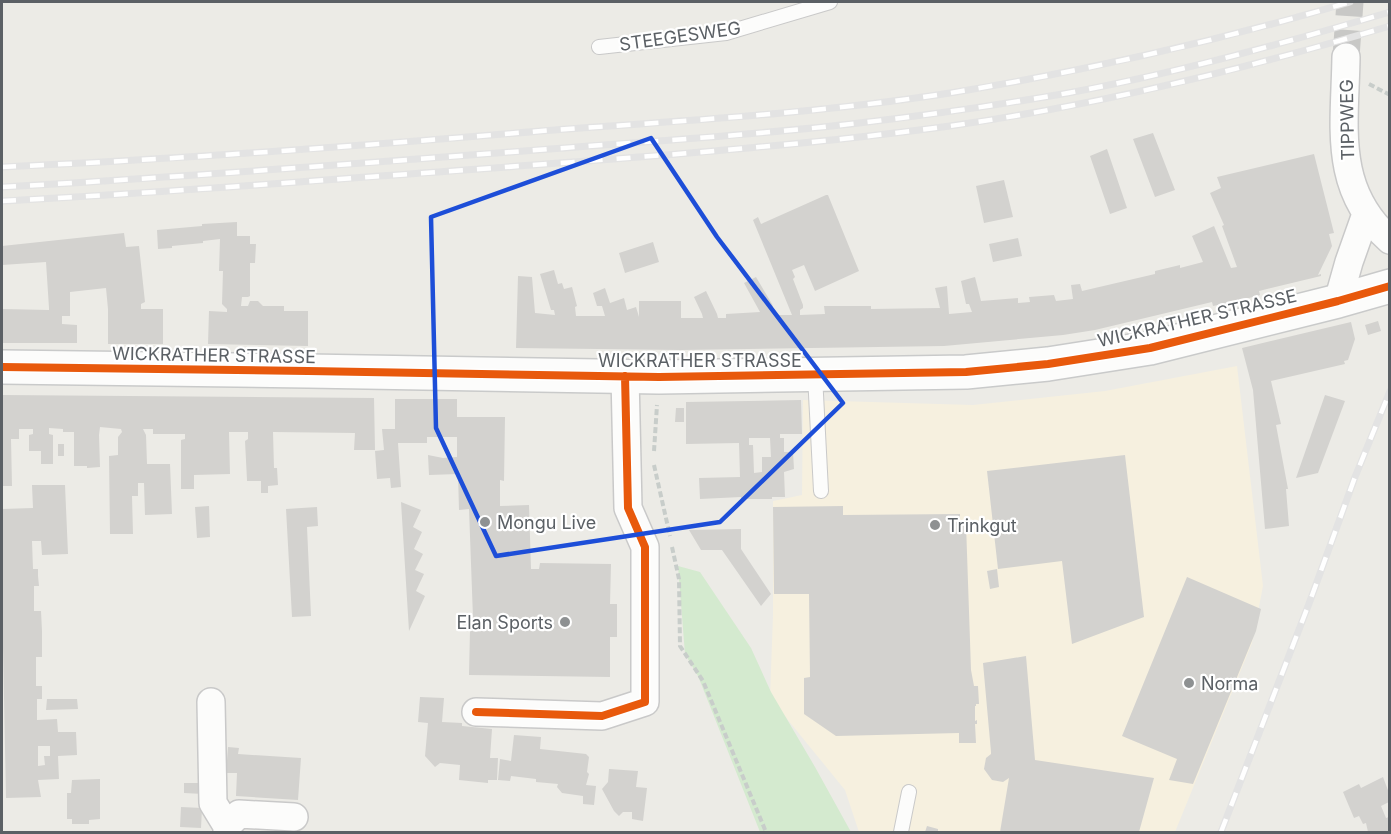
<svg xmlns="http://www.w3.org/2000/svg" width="1391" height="834" font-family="Inter,sans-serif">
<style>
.commercial{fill:#f6f0df}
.green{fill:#d4eacf}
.building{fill:#d3d2cf;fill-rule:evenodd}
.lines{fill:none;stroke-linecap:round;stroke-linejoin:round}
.street-tunnel{stroke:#c8c8c6;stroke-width:27;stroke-dasharray:27 14;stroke-linecap:butt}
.lane-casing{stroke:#c9c9c9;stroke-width:16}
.street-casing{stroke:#c9c9c9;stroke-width:30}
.secondary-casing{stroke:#c9caca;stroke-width:36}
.path{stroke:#c8cdca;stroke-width:4;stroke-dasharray:6 3;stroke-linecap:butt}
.lane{stroke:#fcfcfb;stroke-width:14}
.street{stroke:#fcfcfb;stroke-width:27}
.secondary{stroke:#fcfcfb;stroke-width:33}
.rail-casing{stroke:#e3e3e3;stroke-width:7}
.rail{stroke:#fff;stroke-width:4.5;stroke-dasharray:14;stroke-linecap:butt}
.cycleway-casing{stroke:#fff;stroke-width:11}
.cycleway{stroke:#e8590c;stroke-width:8}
.marked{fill:none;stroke:#1d4ed8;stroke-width:4.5;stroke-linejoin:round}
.poi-dot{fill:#8e9192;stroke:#fff;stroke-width:2}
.labels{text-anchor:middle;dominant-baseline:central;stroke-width:4.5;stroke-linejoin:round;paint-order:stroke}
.street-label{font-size:18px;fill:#5b6065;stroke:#fff}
.poi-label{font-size:18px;fill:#5b6065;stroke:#fff;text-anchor:start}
</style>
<rect width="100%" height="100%" fill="#ecebe6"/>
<path class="commercial" d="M1237 366 1263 586 1252 643 1175 832H859L845 790 770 698 773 615V501L802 495 803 400 973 405 1105 391Z"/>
<path class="green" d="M678 566 700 572 751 648 771 692 815 767 851 832H760L698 676 685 654Z"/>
<path class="building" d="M1153 133 1175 190 1155 197 1133 139Z
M1107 149 1127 208 1110 214 1090 156Z
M1314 154 1334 233 1329 234 1332 246 1318 275 1321 274V276L1259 291 1260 295 1238 301 1213 306 1212 302 1095 330 1063 335 944 346 681 350 516 348 518 276 532 277 535 313 555 315 554 310H551L540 274 554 270 558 284 562 283 564 289 572 287 577 306 575 307 576 316H605L602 306H597L593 293 605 288 610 303 624 298 627 310 636 307 639 317V301H681V318H703L702 314 694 297 706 291 717 314 718 318H726V314L760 312 744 283 756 277 772 304 776 315H792L753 220 758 217 761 224 826 195H828L859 271 815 291 804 265 792 270 795 277 793 279 803 305V308L800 310V315L825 314 824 306H871V309L940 308 935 288 947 286 949 314 972 312 969 304H966L961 281 975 277 981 301 1018 298V303L1030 302 1029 297 1054 295 1056 301 1073 299 1071 285 1080 284 1082 291 1155 274V271L1180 265V268L1203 262 1192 236 1214 226 1231 268 1237 267 1222 226 1224 225 1210 193 1221 188 1217 177Z
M1004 180 1013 217 984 223 976 186Z
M237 222V236H250V244H256L255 263H250V296L248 297H242L241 306H248L250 301H258L263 306H284V311H308V346L208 344 209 311 227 312V309L222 304 223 271H219L220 239 203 241V243L172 246V248L158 249 157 230 202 226V224Z
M124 233 126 247 139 246 145 302 141 304V309H163V344H108V309L106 288 70 292V316H62V324L77 325V343H2V309L49 310V308L46 262 2 265V246Z
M1018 238 1022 256 993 262 989 244Z
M653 242 659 262 625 273 619 253Z
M1378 321 1381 331 1368 335 1365 325Z
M1351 322 1355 339 1348 360 1344 361 1345 364 1271 381 1281 424 1276 425 1288 489H1286L1289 526 1265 529 1253 390 1242 348Z
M3 395 374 398 375 450H354L355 433 273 432 274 468H277L278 485 268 486V493H261V481H247V480L245 441 248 439V432H229L230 474 194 475V489H181V440L185 439V434H153V429H143L146 435 147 464H170L172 514 145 515 144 483H138V496H132L133 534H110L109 456 118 455V437L122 432 121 429 100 427 99 435 100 467 87 468V466H74V432H63V429L49 428V434L53 435V464H41V451H29V435L33 434V429H19V439H11L12 486H2V397Z
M1325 395 1345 401 1318 473 1296 478Z
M395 399H457V417H505L504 481 500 480V506L529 505 531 569H539L540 563 611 564 610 604H617V637H610V677L469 675 470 630H463V618H473L469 509 459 510 458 474 429 475 428 455 443 458 457 457V437H427V443H398L401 487 391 488 390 478 377 479 375 451 384 450 382 429H395Z
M801 400 802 434H780V438H784V452H793L794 469 784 472 785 497H772V499H741V497L700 499 699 478 740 477 739 443 686 444V402ZM749 438H770L771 457H762V472L754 473 753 445H749Z
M676 408H684V422H675Z
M58 444H64V456H58Z
M1125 455 1144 617 1072 644 1062 561 998 569 987 471Z
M32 485H65L68 554 42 555 41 541H32L33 569H38V576L39 586H34V611H41L42 631V657H36V686H42V699H37V720L57 719 58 732H76L77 755 58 756 59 779 38 780 41 797 6 798 2 597V509L33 508ZM38 746H50V756H44L45 765 38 766Z
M401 502 421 510 413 527 422 532 414 549 423 554 415 570 424 574 416 591 425 596 409 631Z
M209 506 210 537 197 538 195 507Z
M843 506V515L960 514V524H966L971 670 974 686H978L979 704H976V706H975V721L977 720V724H975L976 743H959V733L836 736 804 714V678L810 677 809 594H774L773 507Z
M317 507 318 526 307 527 311 616 292 617 286 509Z
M741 529V549L771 594 761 606 722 550H701L689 530Z
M997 569 999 587 990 589 987 571Z
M1187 577 1261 609 1256 631 1193 784 1169 780 1177 759 1122 736Z
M1026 656 1035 760 1154 778 1139 832H1000L1009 778 1003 782 992 780 984 769 986 758 991 754V752L983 663Z
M420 697 444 698 442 722 462 723V726L492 729 490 758H498L497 780H488V783L459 780 460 765 440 763 435 767 425 756 428 723 418 722Z
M47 699H77L78 709 46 710Z
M514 735 541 737 540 749 586 754 589 757 587 772 589 774 586 785 596 786 594 805 583 804V796L562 793 557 787 558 784 536 782V779L511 776 510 781 498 780 500 759 511 761Z
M228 747 239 748 238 754 301 758 298 800 236 796 237 773H226Z
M609 769 638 771 636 787 647 788 643 821 632 819V812H623L619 816 614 811 602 789 608 782Z
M1383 777 1389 793V802L1381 806 1386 818 1389 817V832H1368L1366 823 1363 824 1359 816 1354 818 1343 792 1359 784 1361 788Z
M100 779V819L89 820V824H72V819H67V793H71L72 780Z
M184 783H203V794L184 793Z
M181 807 202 808 201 828 180 827Z
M927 826 938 829V832H925Z"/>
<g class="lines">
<path class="street-tunnel" d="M1346 57 1350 2"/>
<defs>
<path id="lane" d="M599 47 726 33 830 2
M815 375 821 491
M901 832 909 792"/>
<path id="street" d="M1346 57C1345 126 1332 189 1390 240
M1338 301 1349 262 1366 214
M211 702 213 803 227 826V832
M476 712 602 716 645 702V547L628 508 625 376
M227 826 239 814 294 817"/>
<path id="secondary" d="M2 367 308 371 659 377 966 372 1048 364 1150 348 1338 301 1390 286"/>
</defs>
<use href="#lane" class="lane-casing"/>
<use href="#street" class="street-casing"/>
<use href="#secondary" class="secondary-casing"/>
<path class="path" d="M1369 84 1390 95
M654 451 657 405
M654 465 670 536
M672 547 679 579 680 646 703 681 766 832"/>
<use href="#lane" class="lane"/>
<use href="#street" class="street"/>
<use href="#secondary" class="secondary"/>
<defs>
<path id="rail" d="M2 167C182 159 361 146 541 131 677 121 814 114 950 93 1085 71 1218 41 1350 2
M2 187C185 177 367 163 550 149 653 141 757 135 859 123 929 115 999 105 1068 93 1177 73 1284 43 1390 12
M2 201C161 193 320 180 480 169 637 157 794 147 950 126 1099 105 1245 69 1390 26
M1221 832 1310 601 1355 477 1390 391"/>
</defs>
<use href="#rail" class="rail-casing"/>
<use href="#rail" class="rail"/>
<defs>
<path id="cycleway" d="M2 367 308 371 659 377 966 372 1048 364 1150 348 1338 301 1390 286
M476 712 602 716 645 702V547L628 508 625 376"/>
</defs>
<use href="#cycleway" class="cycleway-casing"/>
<use href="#cycleway" class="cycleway"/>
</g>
<path class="marked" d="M651 138 717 237 843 403 720 522 496 556 436 428 431 217Z"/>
<g class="poi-dot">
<circle cx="485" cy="522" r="6"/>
<circle cx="935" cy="525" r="6"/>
<circle cx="565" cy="622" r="6"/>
<circle cx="1189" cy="683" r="6"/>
</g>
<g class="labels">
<g class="street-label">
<text transform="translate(680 36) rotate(-8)">STEEGESWEG</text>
<text transform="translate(1347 120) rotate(-91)">TIPPWEG</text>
<text transform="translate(1197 318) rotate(-13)">WICKRATHER STRASSE</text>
<text transform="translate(214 355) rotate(1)">WICKRATHER STRASSE</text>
<text x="700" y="360">WICKRATHER STRASSE</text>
</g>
<g class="poi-label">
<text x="497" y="522">Mongu Live</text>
<text x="947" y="525">Trinkgut</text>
<text x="553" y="622" text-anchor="end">Elan Sports</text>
<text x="1201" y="683">Norma</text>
</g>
</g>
<rect width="1391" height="834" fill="none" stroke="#5b6065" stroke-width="6"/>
</svg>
